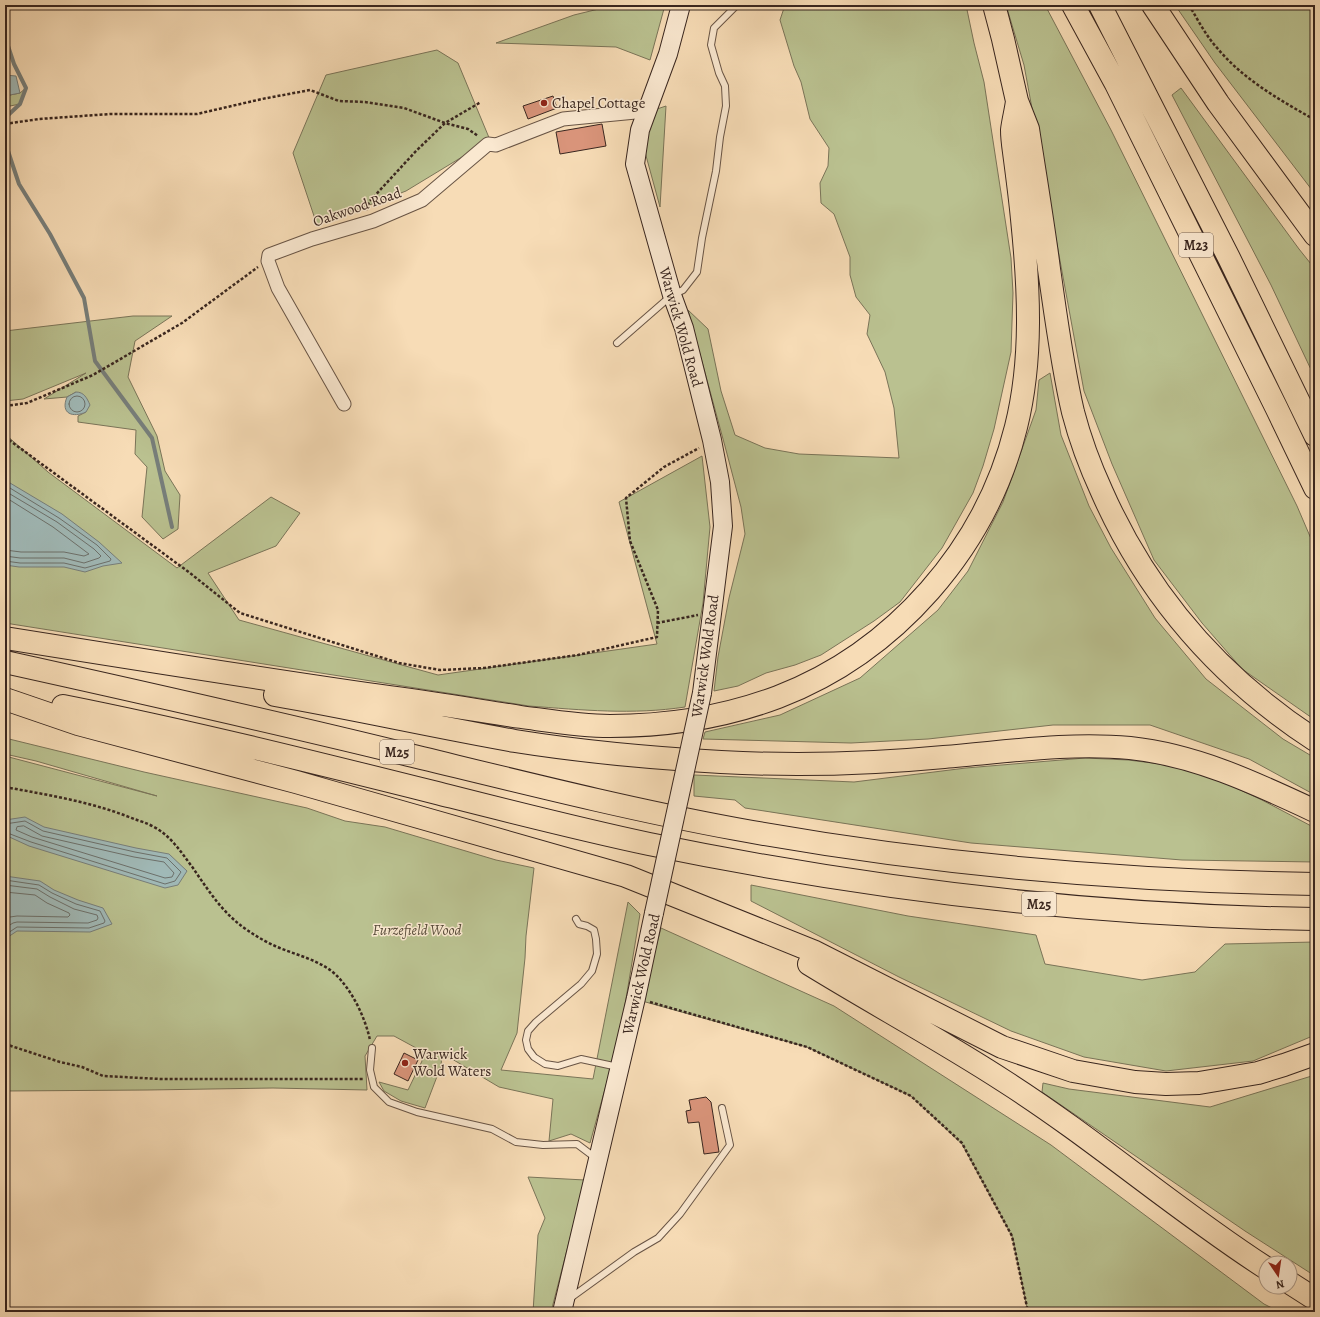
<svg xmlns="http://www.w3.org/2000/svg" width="1320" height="1317" font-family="Alegreya,serif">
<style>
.green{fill:#bac190;stroke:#7a7458}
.water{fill:#a0b9b7;stroke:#777e7a}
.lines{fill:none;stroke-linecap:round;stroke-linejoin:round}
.shore{stroke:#6c706b;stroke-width:1}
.stream{stroke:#777e7a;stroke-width:4}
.building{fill:#d9947a;stroke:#39261f}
.lane-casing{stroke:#685445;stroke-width:8}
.street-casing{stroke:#685445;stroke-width:15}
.secondary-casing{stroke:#39261f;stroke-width:20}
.highway-casing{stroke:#39261f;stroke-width:24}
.path{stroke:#39261f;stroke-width:2.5;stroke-dasharray:3 2;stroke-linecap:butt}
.lane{stroke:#fae8d0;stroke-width:6}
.street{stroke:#fae8d0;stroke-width:13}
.secondary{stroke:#fae8d0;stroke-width:18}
.highway{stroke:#f7dcb6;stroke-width:22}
.secondary-bridge-casing{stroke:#39261f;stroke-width:20;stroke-linecap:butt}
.secondary-bridge{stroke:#fae8d0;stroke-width:18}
.poi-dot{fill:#8f2418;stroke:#fae8d0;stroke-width:1.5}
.labels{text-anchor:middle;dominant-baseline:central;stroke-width:3;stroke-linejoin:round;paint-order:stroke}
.shield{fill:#fae8d0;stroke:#736054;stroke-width:1}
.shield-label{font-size:14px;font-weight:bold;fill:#39261f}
.poi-label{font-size:15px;fill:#39261f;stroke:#fae8d0;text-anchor:start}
.street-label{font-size:15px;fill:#39261f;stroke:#fae8d0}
.park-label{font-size:15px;font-style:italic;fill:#594d3b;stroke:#fae8d0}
</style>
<rect width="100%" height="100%" fill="#f7dcb6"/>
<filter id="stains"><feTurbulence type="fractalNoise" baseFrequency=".005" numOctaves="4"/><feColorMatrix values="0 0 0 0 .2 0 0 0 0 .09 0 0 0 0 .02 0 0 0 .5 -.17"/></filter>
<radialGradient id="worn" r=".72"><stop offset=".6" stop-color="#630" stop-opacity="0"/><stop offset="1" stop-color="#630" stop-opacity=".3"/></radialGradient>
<path class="green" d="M615 5H665L650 60 616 47 496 43 574 15Z
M785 5H966L974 43 984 82 1011 258 1013 293 1011 352 994 429 983 466 973 493 942 548 900 602 874 621 821 655 795 665 766 673 738 686 714 691 718 657 729 598 745 534 741 507 726 450 688 310 708 329 721 391 735 435 765 448 799 454 899 458 894 408 885 372 867 334 870 315 856 297 850 275V257L834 214 821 203 820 183 828 166 829 148 810 119 801 82 794 66 780 20Z
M1006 5H1045L1111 130 1297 506 1315 548V720L1242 669 1202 623 1154 560 1112 464 1084 391 1024 65Z
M1175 5H1315V194L1215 63Z
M437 50 458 63 490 140 406 191 317 225 293 153 326 75Z
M26 88 20 104 5 107V96L20 93Z
M1181 88 1299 249 1315 269V378L1271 285 1172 95Z
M666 106 660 207 645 152 651 111Z
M133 316H172L135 341 128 377 157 436 165 471 180 495 178 529 163 539 142 517 147 467 135 454 136 430 78 422V416L86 412 76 392 67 397 44 399 86 373 23 399 5 401V331Z
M1050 373 1061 435 1089 506 1111 548 1155 618 1206 679 1283 739 1315 758V795L1249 759 1150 725H1053L928 739 851 743 703 739 705 732 780 715 860 678 938 610 968 571 1003 502 1036 410 1039 380Z
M5 434 48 472 177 568 271 497 300 513 276 546 208 573 239 620 438 675 657 644 619 502 702 456 710 527 703 603 685 707C633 715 582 710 529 706L5 623Z
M5 738 144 772 307 808 345 821 385 827 496 860 534 868 526 936 525 958 517 1033 501 1070 593 1079 628 902 640 914 620 1035 590 1143 571 1134 549 1141 553 1099 499 1087 442 1053 441 1066 425 1108 401 1101 384 1091 379 1082 408 1090 422 1061 418 1049 394 1036H377L365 1056 367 1090 273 1088 148 1090 5 1091V756L157 796 36 761 5 754Z
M1085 758 1128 760 1193 768 1262 800 1315 828V862L1182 860 971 843 745 808 735 800 694 796V775L854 782 966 768Z
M751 885 908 916 1036 935 1045 964 1142 980 1195 972 1225 944 1315 942V1035L1253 1061 1166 1071 1084 1057 1011 1031 899 977 751 901Z
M661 928 834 1006 1051 1145 1264 1304 1280 1312H1028L1012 1236 962 1144 911 1096 807 1047 642 1001Z
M1315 1075V1276L1245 1231 1042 1092 1043 1083 1069 1089 1210 1107Z
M528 1177 585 1180 551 1312H533L538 1235 545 1218Z"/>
<path class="water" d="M5 75 16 76 20 93 5 96Z
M76 392C84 392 87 398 90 405L86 412C73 418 60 414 67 397Z
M5 480 62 514 99 542 122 563 103 566 85 572 64 567H19L5 565Z
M25 817 44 827 136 848 169 854 187 871 178 885 165 888 29 846 5 835V820Z
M5 876 40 881 54 890 78 900 103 908 112 924 90 932 17 931 5 939Z"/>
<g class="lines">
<path class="shore" d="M69 404a8 8 0 1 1 16 0a8 8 0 1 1-16 0Z
M5 485 59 518 97 545 111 559 110 561 85 568 64 563H20L5 561
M5 491 57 522 94 549 101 556 99 558 84 563 64 558H20L5 556
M5 497 53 527 89 554 84 556 64 552H21L5 550
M5 824 25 821 43 831 135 852 167 858 181 872 175 881 165 884 31 842 5 832
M24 826 42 836 134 857 164 862 174 873 172 877 165 878 32 837 16 830 17 827Z
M5 880 39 885 52 893 76 904 100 911 105 921 104 923 89 928 17 927 5 935
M5 885 37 889 50 897 74 909 97 915 98 918 97 920 88 923 17 922 13 923 5 928
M5 892 35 895 47 903 69 913 70 915 68 917 17 916 10 917 5 921"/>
<path class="stream" d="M5 37 14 64 26 88 20 104 5 118
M5 142 19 184 50 234 84 298 95 361 152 438 172 527"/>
</g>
<path class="building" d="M553 96 557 108 528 119 523 106Z
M602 124 606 146 560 154 556 132Z
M404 1053 418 1060 408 1081 394 1074Z
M706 1097 711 1102 719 1152 704 1154 699 1122 688 1123 686 1111 691 1110 689 1100Z"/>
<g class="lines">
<defs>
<path id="lane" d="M617 343 672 295 683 290 697 272 702 238 716 171 720 137 726 106 725 86 719 73 711 45 714 28 737 5
M576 919 579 924 587 926 594 930 596 939 597 954 592 971 581 984 536 1022 528 1031 526 1040 528 1049 534 1057 545 1064 558 1066 581 1059 618 1067
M372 1048 370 1070 374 1087 389 1102 417 1112 492 1129 516 1142 543 1145 577 1144 597 1159
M569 1299 634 1252 658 1238 680 1214 730 1145 722 1108"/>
<path id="street" d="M344 404 278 288 268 261 269 255 312 239 373 221 422 200 488 144 496 145 563 119 646 111"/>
<path id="secondary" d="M681 5 668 54 640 130 635 164 672 295 684 328 712 440 720 482 723 526 702 693
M562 1312 636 998 654 913"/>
<path id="highway" d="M994 5 1003 39 1017 101 1028 129C1035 175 1043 222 1049 269 1056 317 1062 365 1073 412 1080 439 1090 466 1102 492 1148 596 1220 678 1315 740
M1073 5 1116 84 1276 407 1315 488
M1100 5 1229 258 1315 435
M1153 5 1218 103 1315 235
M5 638C130 658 255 678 381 696 428 702 475 710 521 717 551 721 580 726 610 726 667 726 725 717 778 697 895 652 986 548 1016 427 1033 359 1029 288 1022 219 1020 197 1017 175 1014 152 1013 145 1012 137 1012 130 1013 121 1016 110 1017 101
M5 662C136 691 266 720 397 752 509 779 622 808 736 829 927 864 1121 881 1315 884
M275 695C356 709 435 727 515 741 584 752 652 758 721 762 795 766 870 764 944 757 1006 752 1068 742 1130 748 1196 755 1255 783 1315 811
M5 699 78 724 296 782 626 876 815 952 1002 1047 1073 1071 1135 1082 1166 1084 1199 1083 1258 1073 1284 1065 1315 1054
M63 706C189 731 313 762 437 793 508 811 578 829 649 844 868 889 1091 916 1315 919
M809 964C874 1004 941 1040 1004 1081 1095 1139 1176 1210 1266 1268
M1290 1283 1315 1299"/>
</defs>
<use href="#lane" class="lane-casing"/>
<use href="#street" class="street-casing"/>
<use href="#secondary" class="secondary-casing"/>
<use href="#highway" class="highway-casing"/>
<path class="path" d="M1189 5C1198 20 1206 36 1218 49 1244 80 1280 100 1315 120
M5 124 39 119 110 114H197L262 99 310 90 339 101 365 102 404 108 445 123 468 129 478 136
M366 210 369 202 416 151 445 123 481 102
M5 406 27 403 93 375 182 323 258 267
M5 437 190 573 240 613 399 663 440 670 484 668 578 655 657 637 658 610 630 541 626 498 664 467 699 448
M657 623 698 615
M5 787C48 795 93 802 134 819 140 821 147 823 154 827 171 836 181 852 193 868 206 887 220 909 239 924 249 932 262 940 275 946 295 955 318 959 335 974 352 990 365 1017 370 1040
M650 1002 807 1047 911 1096 962 1143 1012 1236 1028 1312
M5 1044 60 1062 82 1067 103 1076 161 1079H364"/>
<use href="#lane" class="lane"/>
<use href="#street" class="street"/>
<use href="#secondary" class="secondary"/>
<use href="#highway" class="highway"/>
<defs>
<path id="secondary-bridge" d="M654 913 702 693"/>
</defs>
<use href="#secondary-bridge" class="secondary-bridge-casing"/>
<use href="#secondary-bridge" class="secondary-bridge"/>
</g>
<g class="poi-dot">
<circle cx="544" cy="103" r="4"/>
<circle cx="405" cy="1063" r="4"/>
</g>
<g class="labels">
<g class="shield">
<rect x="1179" y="233" width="34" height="24" rx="3"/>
<rect x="380" y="740" width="34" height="24" rx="3"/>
<rect x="1022" y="892" width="34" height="24" rx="3"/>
</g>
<g class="shield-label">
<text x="1196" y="245">M23</text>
<text x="397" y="752">M25</text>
<text x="1039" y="904">M25</text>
</g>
<g class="poi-label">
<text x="552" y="103">Chapel Cottage</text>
<text x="413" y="1054">Warwick<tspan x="413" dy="17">Wold Waters</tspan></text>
</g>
<g class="street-label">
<text transform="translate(357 207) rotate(-19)">Oakwood Road</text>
<text transform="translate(681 327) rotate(74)">Warwick Wold Road</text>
<text transform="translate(705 656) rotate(-82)">Warwick Wold Road</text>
<text transform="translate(641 974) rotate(-77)">Warwick Wold Road</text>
</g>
<g class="park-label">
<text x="417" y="930">Furzefield Wood</text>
</g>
</g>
<rect width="1320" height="1317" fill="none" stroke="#f7dcb6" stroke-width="20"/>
<rect x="6" y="6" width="1308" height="1305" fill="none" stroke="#39261f" stroke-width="2"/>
<rect x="10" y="10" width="1300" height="1297" fill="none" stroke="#39261f"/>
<g transform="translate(1278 1275) rotate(167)"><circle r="19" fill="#fae8d0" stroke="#ad9a89"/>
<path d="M0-3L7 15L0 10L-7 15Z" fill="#8f2418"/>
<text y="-6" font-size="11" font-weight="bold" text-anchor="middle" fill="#39261f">N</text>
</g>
<rect width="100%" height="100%" filter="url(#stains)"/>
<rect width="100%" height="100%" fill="url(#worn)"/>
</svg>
